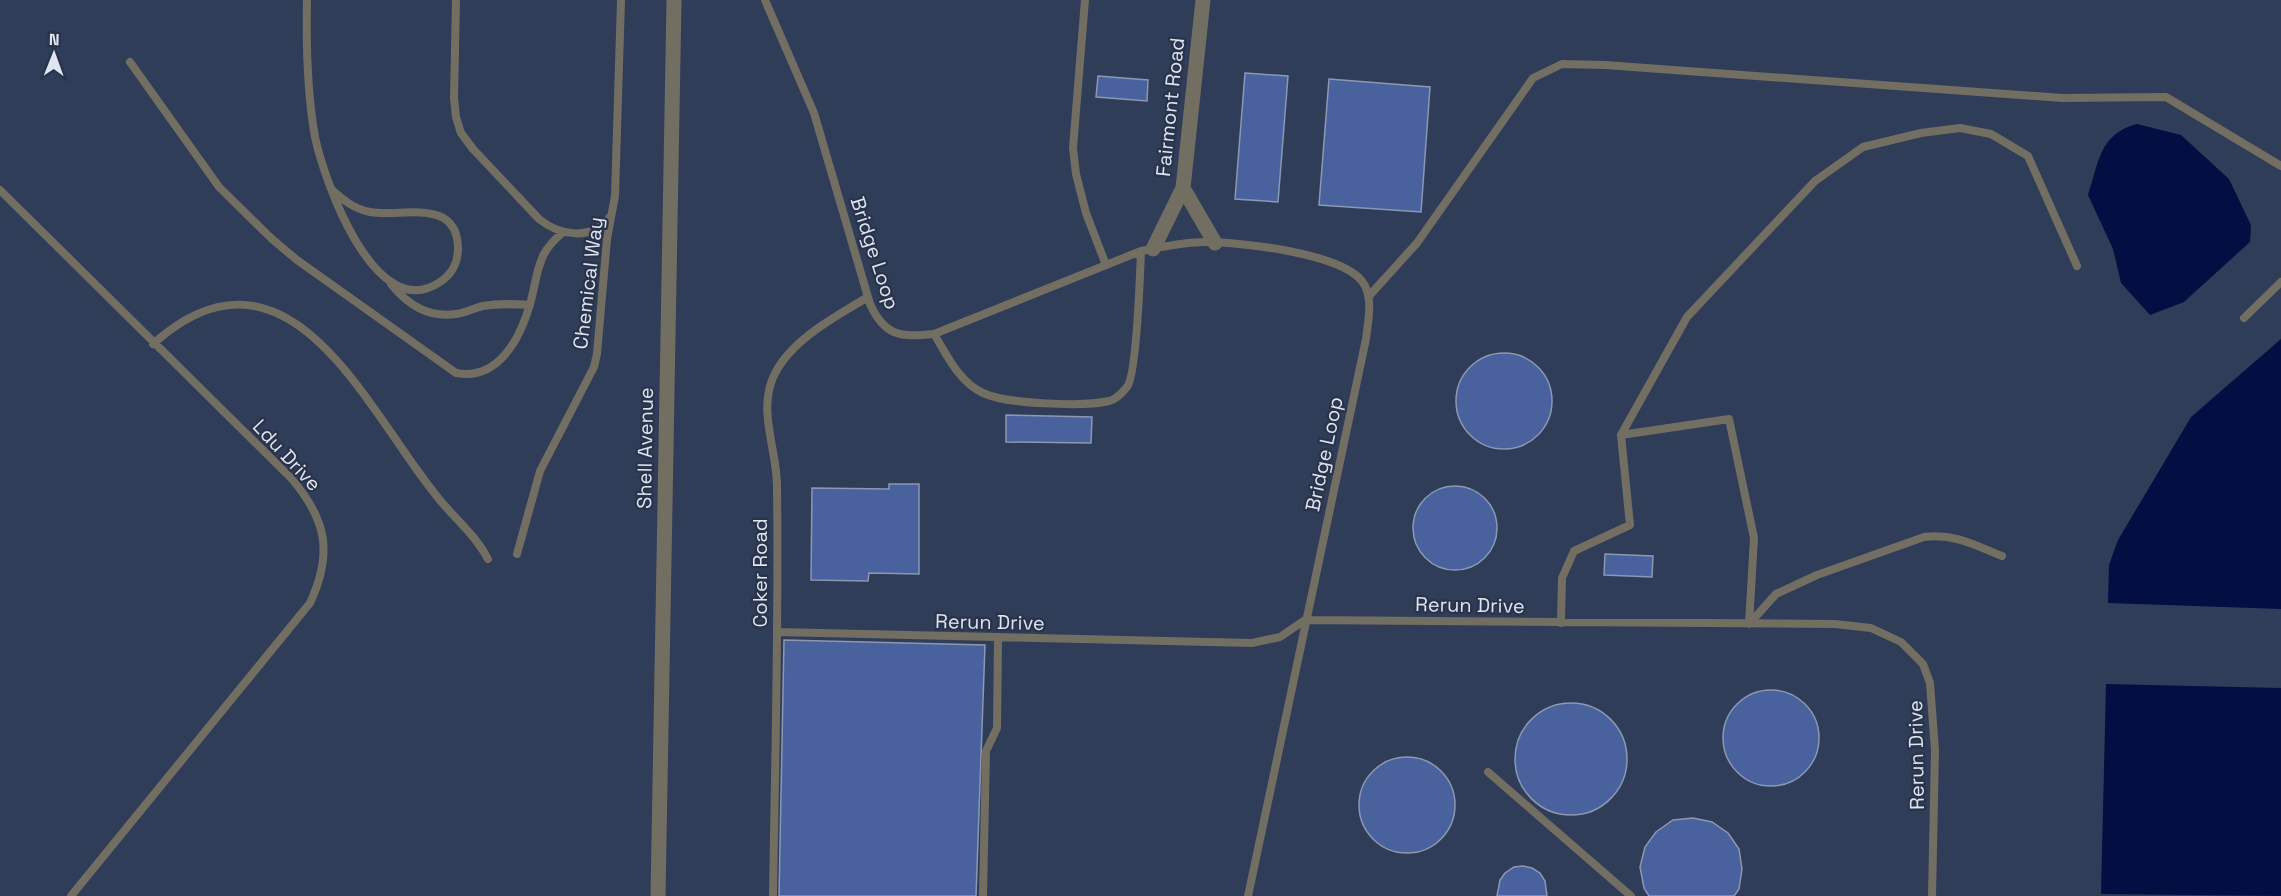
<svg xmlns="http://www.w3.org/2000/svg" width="2281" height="896" font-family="'Space Grotesk',sans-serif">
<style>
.built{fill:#303d59}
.water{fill:#030e42}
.building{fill:#49629d;stroke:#8b98b2;stroke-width:1.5}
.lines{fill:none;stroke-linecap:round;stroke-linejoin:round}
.service{stroke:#736e62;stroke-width:8}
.minor{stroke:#736e62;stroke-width:15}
.tertiary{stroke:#736e62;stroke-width:15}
.labels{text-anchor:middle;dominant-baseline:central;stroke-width:4.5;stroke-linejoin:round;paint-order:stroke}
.street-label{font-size:20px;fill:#dde4f2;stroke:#293349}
</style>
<rect width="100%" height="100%" fill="#293349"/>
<path class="built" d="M0 0H2281V896H0Z"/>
<path class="water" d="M2137 124 2181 135 2229 179 2251 225 2250 242 2184 302 2150 315 2121 283 2113 249 2088 195C2099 162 2099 134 2137 124Z
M2281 339V609L2108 603 2109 565 2118 540 2191 417Z
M2106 684 2281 688V896L2101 894Z"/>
<path class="building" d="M1245 73 1288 76 1278 202 1235 199Z
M1098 76 1148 80 1147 101 1096 97Z
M1329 79 1430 87 1421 212 1319 205Z
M1456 401a48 48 0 1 1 96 0a48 48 0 1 1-96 0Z
M1006 415 1092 417 1091 443 1006 442Z
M889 484H919V574L869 573 868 581 811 580 812 488 889 489Z
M1413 528a42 42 0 1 1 84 0a42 42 0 1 1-84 0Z
M1605 554 1653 556 1652 577 1604 575Z
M784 640 985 645 976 896H779Z
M1723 738a48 48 0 1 1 96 0a48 48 0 1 1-96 0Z
M1515 759a56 56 0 1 1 112 0a56 56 0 1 1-112 0Z
M1359 805a48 48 0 1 1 96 0a48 48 0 1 1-96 0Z
M1693 818 1712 822 1728 833 1739 849 1742 869 1739 889 1734 896H1649L1644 888 1640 867 1645 847 1656 832 1673 820Z
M1523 866 1532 868 1540 873 1545 881 1547 896H1497L1500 880 1505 873 1514 867Z"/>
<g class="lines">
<path class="service" d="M307 0C306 46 307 92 315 137 324 180 375 326 440 282 452 274 458 264 458 248 457 196 400 218 370 212 354 209 343 200 331 189
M456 0 454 98 456 117 461 133 473 149 539 219C560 236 592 241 610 217
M765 0 814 113 870 304C885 337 901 337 934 334L1141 251C1162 247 1183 242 1205 242 1240 242 1340 253 1362 281 1374 297 1368 321 1366 339L1248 896
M1085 0 1073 148 1076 174 1086 213 1106 265
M130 62 219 187 272 239 297 260 456 373C498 381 520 339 530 304 535 288 536 269 544 254 549 245 555 239 562 233
M0 190 291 478C327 520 333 553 310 603L71 896
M391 284C408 305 428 318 456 314 465 313 474 308 483 306 499 303 514 304 530 305
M1369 296 1417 243 1533 78 1562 64 1605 65 2062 98 2166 97 2281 166
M2244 318 2281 282
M934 334C947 355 959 382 983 393 1006 404 1084 407 1109 401 1115 400 1123 392 1127 387 1137 374 1140 274 1141 251
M153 344C276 233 354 382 417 470 426 482 435 495 445 506 461 524 477 538 488 559
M1621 435 1687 317 1815 181 1863 147 1921 133 1960 128 1991 134 2028 156 2077 266
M517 554 540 471 594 367 597 354 607 239 615 196 621 0
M1561 623 1562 578 1574 551 1630 525 1621 435 1729 419 1754 538 1749 624
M1749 624 1776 594 1817 575 1924 537C1953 533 1975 545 2002 556
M777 632 1252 643 1280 637 1305 620 1835 624 1871 628 1901 642 1923 664 1930 683 1935 750 1932 896
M1488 772 1631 896
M773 896C775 759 779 623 777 486 777 452 760 416 771 383 784 343 835 317 868 297
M983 896 986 751 997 728 998 638"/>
<path class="minor" d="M1183 188 1215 243
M1153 249 1183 188 1203 0"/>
<path class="tertiary" d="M658 896 674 0"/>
</g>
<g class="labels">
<g class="street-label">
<text transform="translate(1170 107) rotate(-84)">Fairmont Road</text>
<text transform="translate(875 253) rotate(72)">Bridge Loop</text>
<text transform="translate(588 283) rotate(-83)">Chemical Way</text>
<text transform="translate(645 448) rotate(-89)">Shell Avenue</text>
<text transform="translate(1324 454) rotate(-78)">Bridge Loop</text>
<text transform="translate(287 455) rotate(47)">Ldu Drive</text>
<text transform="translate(760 573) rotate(-90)">Coker Road</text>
<text transform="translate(1470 605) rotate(1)">Rerun Drive</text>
<text transform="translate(990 622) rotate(1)">Rerun Drive</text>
<text transform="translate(1916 755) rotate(-91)">Rerun Drive</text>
</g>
</g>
<g transform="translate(54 54) rotate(1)" stroke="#293349" stroke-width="4.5" paint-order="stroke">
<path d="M0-4.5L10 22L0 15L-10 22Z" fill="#dde4f2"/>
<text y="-9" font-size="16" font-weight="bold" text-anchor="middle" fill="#dde4f2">N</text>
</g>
</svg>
